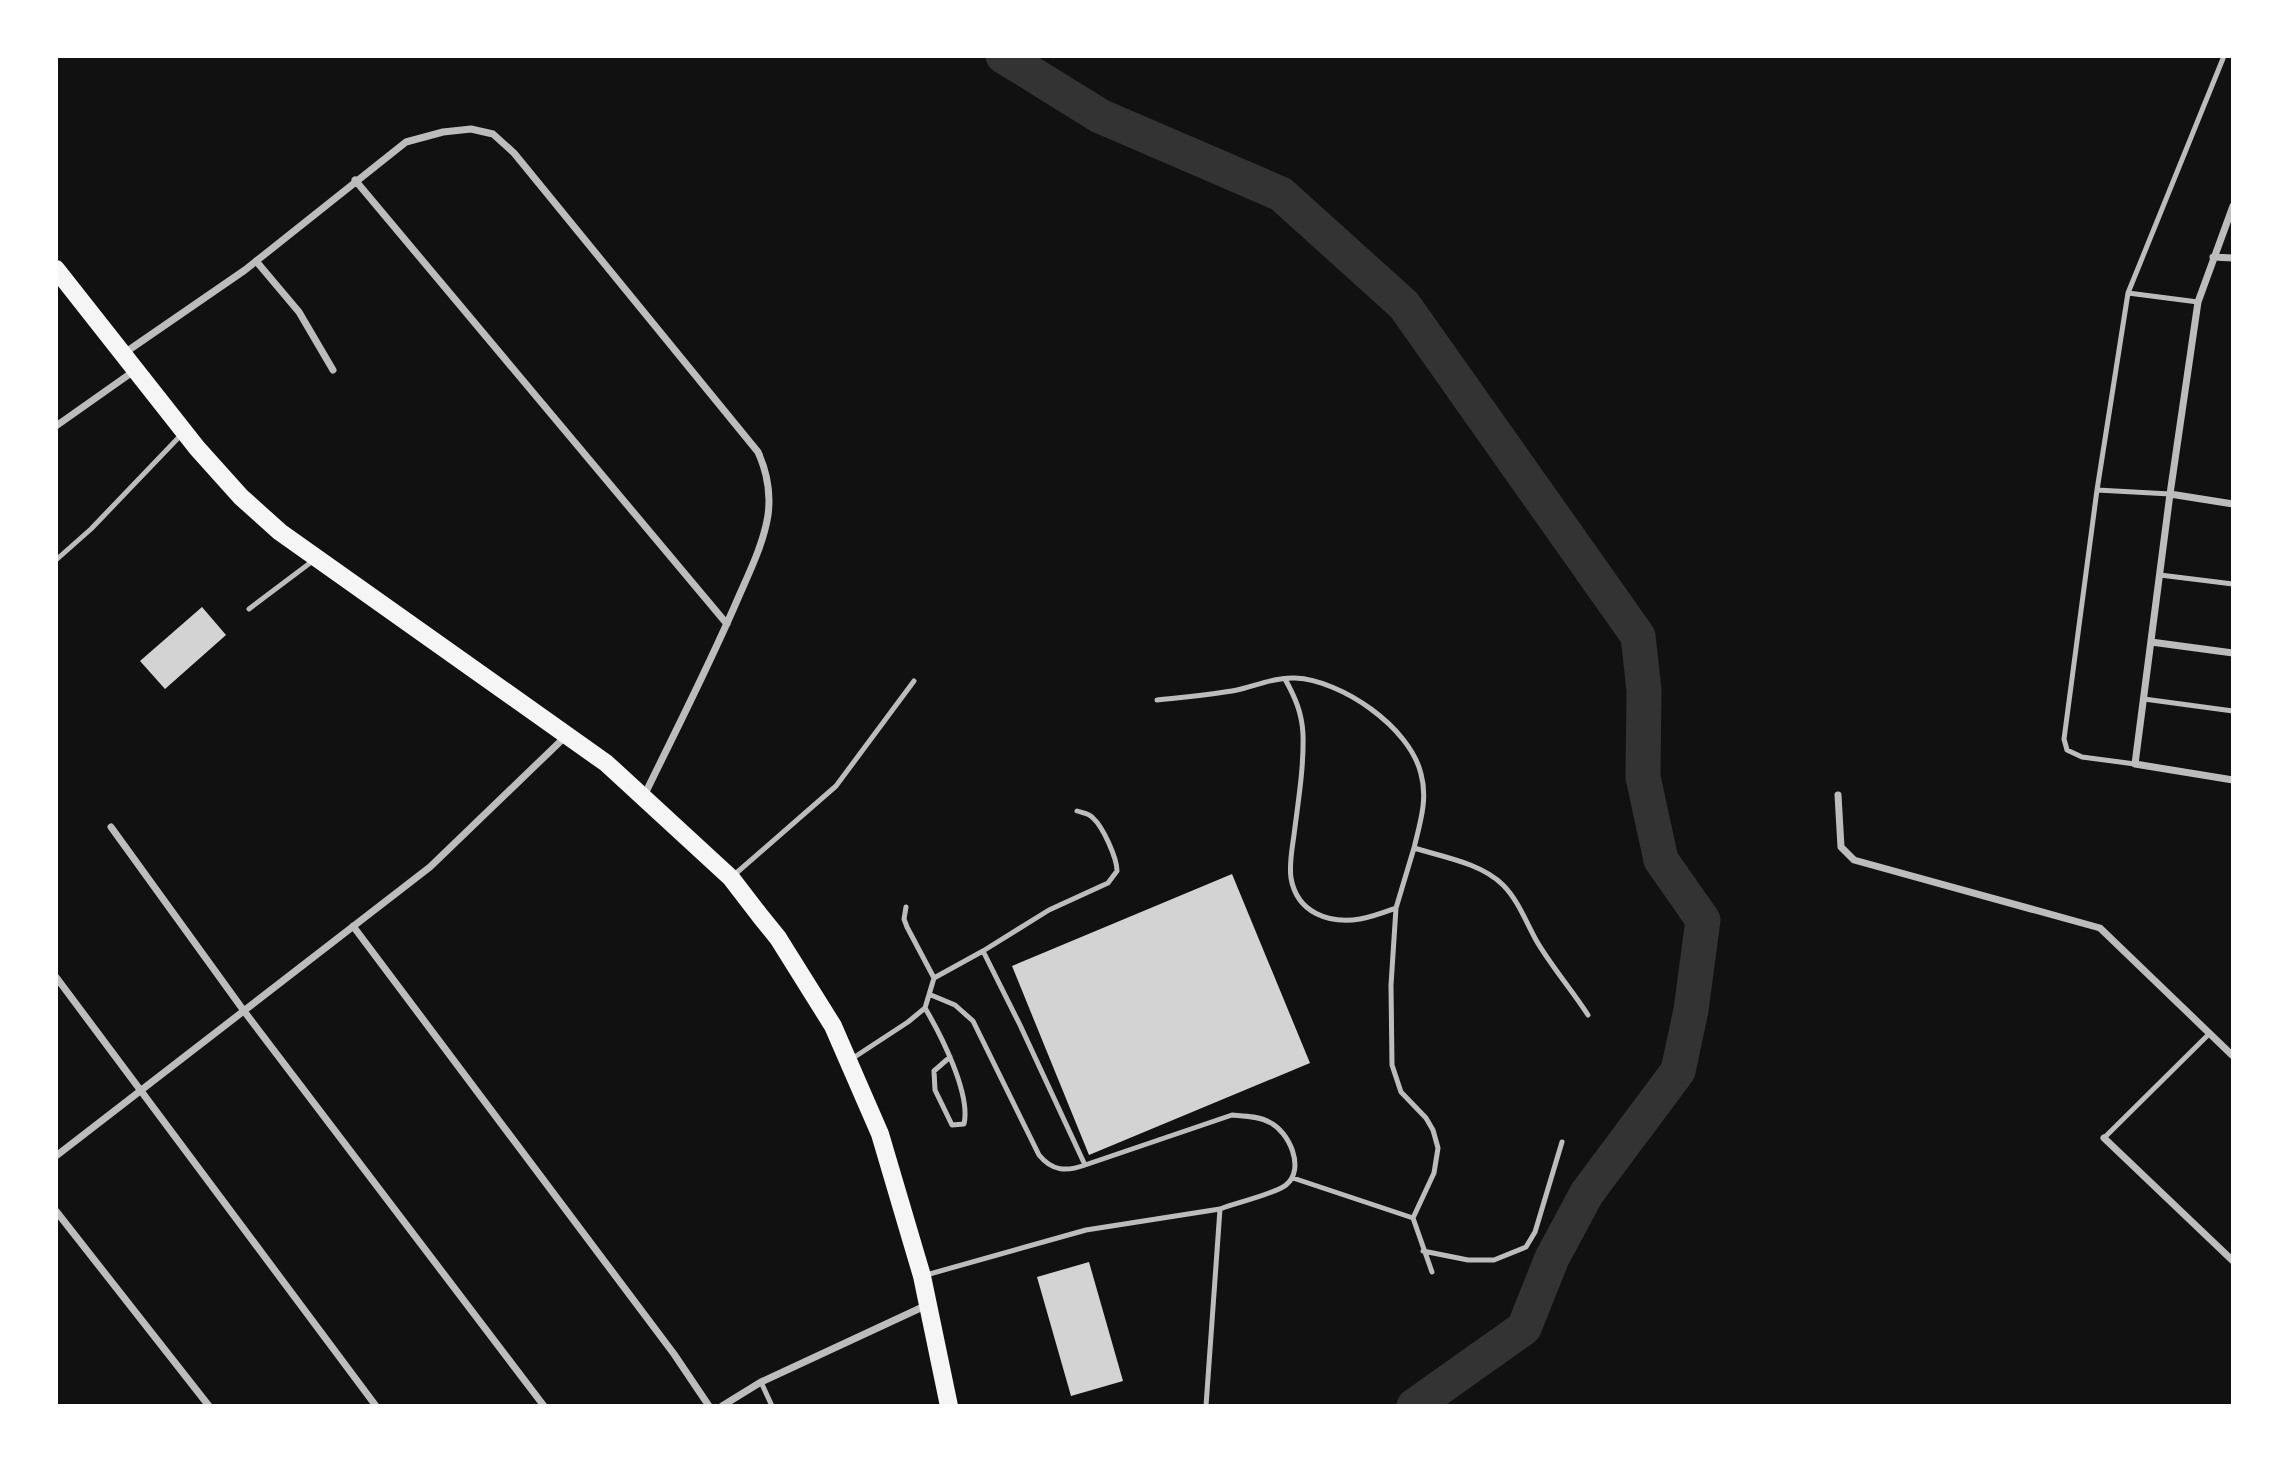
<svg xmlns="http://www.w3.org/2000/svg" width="2289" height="1462" font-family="Rubik,sans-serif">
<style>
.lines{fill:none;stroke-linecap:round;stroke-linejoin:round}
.river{stroke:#333;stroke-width:35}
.building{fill:#d3d3d3}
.service{stroke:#bcbcbc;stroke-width:5}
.minor{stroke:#bcbcbc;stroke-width:7}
.primary{stroke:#f5f5f5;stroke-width:18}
</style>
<rect width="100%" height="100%" fill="#111"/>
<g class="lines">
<path class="river" d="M1003 56 1100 116 1281 194 1404 305 1638 636 1644 690 1643 777 1661 860 1703 920 1691 1010 1678 1071 1587 1193 1552 1258 1524 1328 1414 1406"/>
</g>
<path class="building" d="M202 607 226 635 165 689 140 661Z
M1232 874 1310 1063 1089 1155 1012 966Z
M1089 1262 1123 1381 1071 1396 1037 1277Z"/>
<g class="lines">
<path class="service" d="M2128 293 2198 302
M2097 490 2170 494
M56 560 91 529 182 434
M2160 575 2233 584
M249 609 314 560
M1285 679C1295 697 1302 713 1303 734 1304 768 1298 802 1294 835 1292 849 1289 864 1291 878 1297 913 1329 924 1360 919 1372 917 1385 912 1396 908
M2144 699 2233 711
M1157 700C1183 697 1211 695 1237 690 1255 686 1276 677 1295 678 1341 680 1410 727 1421 774 1428 799 1420 823 1414 848 1443 857 1481 863 1503 885 1518 900 1526 922 1536 940 1551 966 1572 990 1588 1015
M2135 764 2082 757 2067 750 2064 739 2097 490 2128 293 2224 56
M1414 848 1396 908 1391 985 1392 1065 1401 1092 1426 1118 1433 1130 1438 1148 1434 1173 1413 1218 1432 1272
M734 875 836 786 914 681
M906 907 904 919 907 927 934 978 983 951 1049 910 1108 883 1117 871C1117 858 1103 827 1093 818 1089 813 1083 813 1077 811
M983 951 1020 1025 1085 1165 1232 1115C1244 1116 1258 1116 1269 1122 1289 1131 1306 1169 1286 1185 1275 1194 1235 1203 1220 1209L1206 1406
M931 995 955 1005 973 1021 1039 1155C1052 1171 1066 1172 1085 1165
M925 1008C941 1035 971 1094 964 1124L952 1125 935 1090 934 1071 950 1057
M850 1060 908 1022 925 1008 934 978
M2104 1138 2209 1034
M1293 1178 1413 1218
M1423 1251 1468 1260H1494L1526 1247 1535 1232 1562 1142
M926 1275 1086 1230 1220 1209
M761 1382 772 1406"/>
<path class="minor" d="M355 180 727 624
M2233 206 2198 302 2170 494 2135 764 2233 780
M2213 257 2233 258
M256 261 299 312 333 370
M123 354 245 270 406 142 443 132 471 129 493 134 514 153 758 452C767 472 771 493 768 515 764 542 750 571 739 596 710 664 676 730 644 796
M56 426 134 371
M2170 494 2233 504
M2151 642 2233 653
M1838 795 1841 847 1854 860 2100 928 2233 1056
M111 827 244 1011 544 1406
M353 926 674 1354 709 1406
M56 977 376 1406
M2104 1138 2233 1261
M56 1156 430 867 566 736
M56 1211 209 1406
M722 1406 761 1382 927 1305"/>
<path class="primary" d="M56 269 197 448 241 497 280 532 606 763 731 878 761 917 778 938 833 1026 880 1134 922 1276 949 1406"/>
</g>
<rect width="2289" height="1462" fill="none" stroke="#ffffff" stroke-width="116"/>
</svg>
